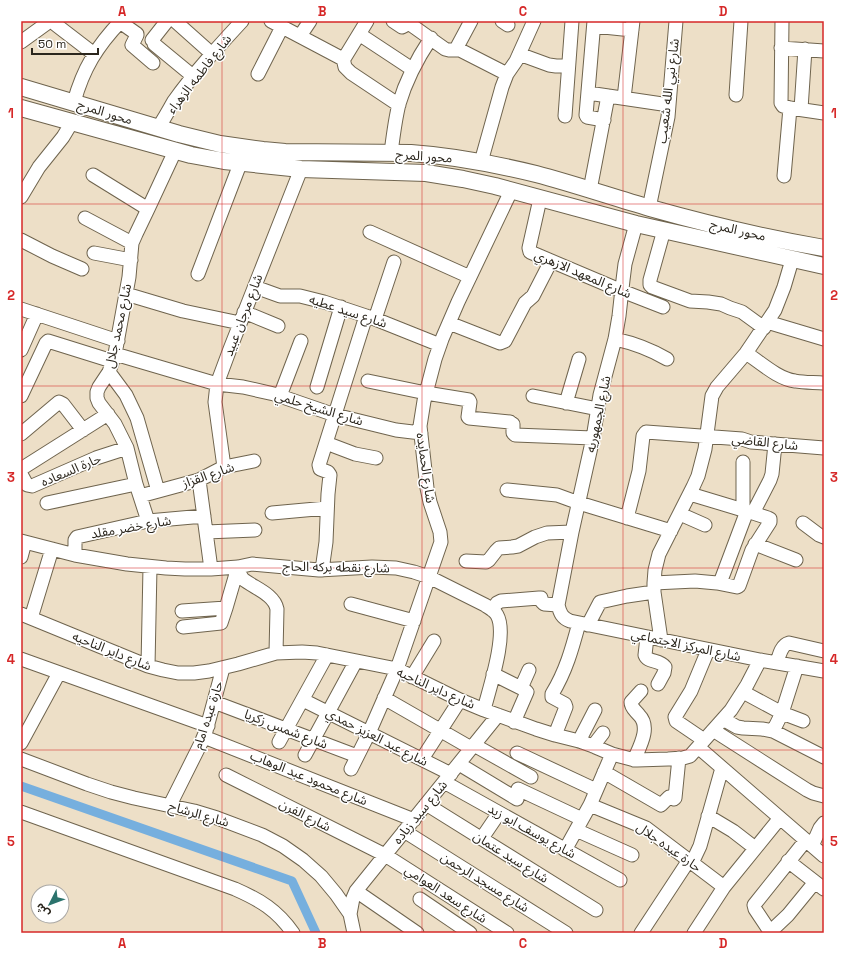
<svg xmlns="http://www.w3.org/2000/svg" width="845" height="954" font-family="'Space Grotesk','Noto Sans Arabic',sans-serif">
<style>
.lines{fill:none;stroke-linecap:round;stroke-linejoin:round}
.canal{stroke:#76afde;stroke-width:9}
.minor-casing{stroke:#6f644e;stroke-width:15}
.major-casing{stroke:#6f644e;stroke-width:18}
.minor{stroke:#fff;stroke-width:13}
.major{stroke:#fff;stroke-width:16}
.grid{fill:none;stroke:#d62828;stroke-width:1;stroke-opacity:0.55}
.labels{text-anchor:middle;dominant-baseline:central;stroke-width:3;stroke-linejoin:round;paint-order:stroke}
.street-label{font-size:13px;fill:#2b261d;stroke:#fff}
.neatline{fill:none;stroke:#d62828;stroke-width:1.5}
.grid-label{font-size:13px;text-anchor:middle;font-weight:bold;fill:#d62828}
</style>
<rect width="100%" height="100%" fill="#eddfc7"/>
<g class="lines">
<path class="canal" d="M21 786 292 881 316 933"/>
<defs>
<path id="minor" d="M53 21 55 24 94 54
M175 21 212 54
M271 21 341 58H343
M393 21 402 27 404 26 408 21
M502 21 508 25
M594 21 586 115 587 117 604 120
M782 21 781 103 783 106 790 108 824 113
M120 22 137 34V35L132 45 153 63
M407 22 445 49 449 50H460L507 74
M594 26 632 30
M359 34 412 69
M300 36 310 21
M152 40 167 21
M21 42 50 21
M154 44 194 77
M781 48 824 51
M456 49 471 21
M519 54 549 65 556 66H568
M343 58 345 67 351 73 399 105
M343 58 345 57 367 21
M258 74 282 27
M588 93 669 105
M736 95 741 21
M624 98 633 21
M74 102C83 69 97 46 121 21
M801 109 805 49
M565 116 572 21
M158 128C164 119 169 110 174 101 194 73 218 47 242 21
M391 153C393 137 395 120 399 104 406 80 417 59 431 38
M481 162 502 87 507 74 516 61 534 21
M93 175 148 209
M784 176 790 108
M590 190 608 96
M21 197 39 167 63 137 72 122
M540 199 529 248 530 252 622 291 663 307
M649 208 668 117 676 21
M85 218 132 243
M636 224 625 264 623 280 619 316 615 339 600 395 593 438 572 532 558 605C560 613 562 618 570 621L760 660 824 671
M664 230 650 280V285L652 287 690 301 708 302 721 304 730 308 742 312 764 328
M370 232 470 277
M21 240 52 256 82 269
M94 253 131 260
M198 274 240 164
M255 287 280 296H300L324 302 375 319 440 345
M126 294 183 311 240 323
M21 309 118 341
M244 312 278 326
M375 319 394 262
M767 322 824 339
M449 323 500 343 505 341 525 303 533 296 551 261
M615 339C633 343 650 349 667 359
M21 350 37 314
M746 353C760 362 778 379 795 381 805 383 815 382 824 383
M115 354 217 384 243 387 274 394 335 415 396 430 421 433
M109 372 126 395 137 418 158 491
M368 381 426 393 469 400 470 402 468 417 469 418 510 422
M317 387 341 307
M21 396 46 343 48 341 112 361
M280 396 301 341
M533 396 598 409
M566 403 579 359
M513 424V433L515 435 593 438
M21 434 59 402 63 404 83 430
M326 443 355 454 376 458
M224 467 215 402 217 384 230 349 301 169
M21 469 108 414
M21 474 27 485 32 486 96 458 127 448
M199 480 211 569
M507 490 557 495 579 503 671 531
M690 494 753 513
M140 496 199 480 224 467 254 461
M47 503 136 484
M743 510V462
M272 513 327 508
M680 514 705 525
M627 518 639 471 643 436 646 432 742 439 751 442 824 448
M148 521 136 484 127 448 115 424 99 403 97 398V392L99 387 109 372 115 354 129 277 132 243 136 234 148 209 175 151
M803 523 819 535 824 537
M206 532 255 530
M21 541 75 555 127 564 166 568 185 569H211L238 567 252 564 319 570 372 567 396 568 414 572 429 577 485 605C489 608 494 610 497 615 508 634 489 689 484 710
M755 544 796 560
M75 555V540L77 537 148 521 204 516
M21 557 25 542
M466 561 486 562 489 560 496 551 499 548 512 547 518 546 535 537 547 533 572 532
M238 567C239 571 240 576 243 579 254 588 274 594 277 609L276 653
M322 570 326 542 328 494 330 475 328 472 320 469 319 465 366 316
M654 583 695 581 717 583 737 587 739 586 752 550 770 522V519L768 518 753 513 770 480 772 474 775 444
M720 583 747 511
M351 604 414 621
M492 610 497 603 501 601 539 598H541L542 602 544 604 558 605
M182 611 226 608
M21 614 148 666 163 670 178 673H194L209 671 238 664 276 653 302 652 317 653 397 669 460 700 484 710 536 729 555 735 579 741 593 746 612 754 631 759 637 760 668 759 683 758 690 756 731 710 747 685 760 660
M31 618 52 549
M588 625 600 602 627 596 654 592
M183 627 221 623 226 608 238 567
M647 637 645 655C648 663 659 659 665 667L664 673 658 684
M661 640 654 592V583L655 570 659 554 693 487 698 476 705 449 712 396 717 387 746 353 767 322 775 310 784 287 792 260
M21 659 208 726
M777 663C779 656 781 645 789 643L824 651
M148 666 150 567
M493 674 521 688
M412 677 434 641
M743 692 782 713 803 721
M384 698 471 748
M303 700 451 774
M214 702 357 756
M723 719 737 727 743 728 762 729 773 731 824 757
M514 722 527 692 526 691 521 688 529 670
M713 730 807 790 813 793 824 796
M773 731 782 713 797 666
M555 735 566 707 565 704 552 697V694C566 671 572 649 579 623
M204 737 414 820
M704 740 676 721 675 717 691 691 708 650
M579 741 595 710
M279 742 327 655
M21 743 59 673
M474 745 531 777
M593 746 603 733
M698 747 824 856
M517 753 596 790
M305 755 356 661
M21 759 87 784 111 792 134 798 194 811 217 818 262 835 283 846 303 860 321 876 336 894 350 914
M422 759 460 700
M634 760C640 746 651 727 639 715 635 710 631 708 631 702L641 691
M459 764 517 799
M351 769 369 733 397 669 441 542 440 532 430 502 427 488 420 426 424 401 435 359 442 339 458 302 511 191
M604 772 661 805 669 797 674 799 675 798 679 758
M226 775 385 855 507 933
M444 782 620 880
M518 789 582 819
M426 804 596 910
M170 805 201 743 206 731 223 668
M590 805 646 828 724 887
M21 812 235 889C260 900 277 910 293 933
M708 816 733 831 755 848
M576 830 632 855
M404 831 566 933
M482 838 499 813
M812 846 820 828 824 823
M565 850 590 805 612 754
M788 861 824 889
M692 863 700 846 722 768
M356 891 417 933
M420 899 470 933
M770 932 788 915 815 882
M354 933 350 914 353 898 356 891 498 715
M641 933 689 860
M694 933 724 887 780 818
M771 933 755 909 754 905 806 840"/>
<path id="major" d="M21 87 179 134 220 144 263 150 285 152 411 153C453 156 495 164 536 174 574 184 612 197 650 208 707 224 765 238 824 248
M21 108 191 155 224 161 301 169 426 173 463 179 495 186 636 224 824 266"/>
</defs>
<use href="#minor" class="minor-casing"/>
<use href="#major" class="major-casing"/>
<use href="#minor" class="minor"/>
<use href="#major" class="major"/>
</g>
<path class="grid" d="M222 21V933M422 21V933M623 21V933M21 204H824M21 386H824M21 568H824M21 750H824"/>
<g class="labels">
<g class="street-label">
<text transform="translate(199 74) rotate(-52)">شارع فاطمه الزهراء</text>
<text transform="translate(668 91) rotate(-83)">شارع نبي الله شعيب</text>
<text transform="translate(105 112) rotate(17)">محور المرج</text>
<text transform="translate(424 156) rotate(4)">محور المرج</text>
<text transform="translate(738 230) rotate(13)">محور المرج</text>
<text transform="translate(583 274) rotate(23)">شارع المعهد الازهري</text>
<text transform="translate(348 311) rotate(18)">شارع سيد عطيه</text>
<text transform="translate(243 315) rotate(-69)">شارع مرجان عبيد</text>
<text transform="translate(118 326) rotate(-78)">شارع محمد جلال</text>
<text transform="translate(319 408) rotate(17)">شارع الشيخ حلمي</text>
<text transform="translate(598 414) rotate(-78)">شارع الجمهوريه</text>
<text transform="translate(765 442) rotate(6)">شارع القاضي</text>
<text transform="translate(426 468) rotate(82)">شارع الحمايده</text>
<text transform="translate(71 470) rotate(-23)">حارة السعاده</text>
<text transform="translate(208 475) rotate(-19)">شارع القزاز</text>
<text transform="translate(131 527) rotate(-10)">شارع خضر مقلد</text>
<text transform="translate(336 567) rotate(1)">شارع نقطه بركه الحاج</text>
<text transform="translate(686 645) rotate(12)">شارع المركز الاجتماعي</text>
<text transform="translate(112 651) rotate(22)">شارع داير الناحيه</text>
<text transform="translate(436 688) rotate(24)">شارع داير الناحيه</text>
<text transform="translate(208 715) rotate(-72)">حارة عبده امام</text>
<text transform="translate(286 729) rotate(21)">شارع شمس زكريا</text>
<text transform="translate(377 737) rotate(27)">شارع عبد العزيز حمدي</text>
<text transform="translate(309 778) rotate(22)">شارع محمود عبد الوهاب</text>
<text transform="translate(420 812) rotate(-51)">شارع سيد زياده</text>
<text transform="translate(199 814) rotate(16)">شارع الرشاح</text>
<text transform="translate(305 815) rotate(27)">شارع الفرن</text>
<text transform="translate(532 831) rotate(29)">شارع يوسف ابو زيد</text>
<text transform="translate(669 847) rotate(35)">حارة عبده جلال</text>
<text transform="translate(511 857) rotate(32)">شارع سيد عتمان</text>
<text transform="translate(485 882) rotate(32)">شارع مسجد الرحمن</text>
<text transform="translate(446 894) rotate(33)">شارع سعد العوامي</text>
</g>
</g>
<rect width="845" height="954" fill="none" stroke="#ffffff" stroke-width="44"/>
<g transform="translate(50 904) rotate(228)"><circle r="19" fill="#ffffff" stroke="#aaa8a5"/>
<path d="M0-3L7 15L0 10L-7 15Z" fill="#2b736d"/>
<text y="-6" font-size="11" font-weight="bold" text-anchor="middle" fill="#2b261d">ش</text>
</g>
<path d="M32 48v6h66v-6" fill="none" stroke="#2b261d" stroke-width="2"/>
<text x="38" y="48" font-size="12" fill="#2b261d" stroke="#ffffff" stroke-width="3" paint-order="stroke">50 m</text>
<rect x="22" y="22" width="801" height="910" class="neatline"/>
<g class="grid-label">
<text x="122" y="16">A</text>
<text x="322" y="16">B</text>
<text x="523" y="16">C</text>
<text x="723" y="16">D</text>
<text x="11" y="118">1</text>
<text x="834" y="118">1</text>
<text x="11" y="300">2</text>
<text x="834" y="300">2</text>
<text x="11" y="482">3</text>
<text x="834" y="482">3</text>
<text x="11" y="664">4</text>
<text x="834" y="664">4</text>
<text x="11" y="846">5</text>
<text x="834" y="846">5</text>
<text x="122" y="948">A</text>
<text x="322" y="948">B</text>
<text x="523" y="948">C</text>
<text x="723" y="948">D</text>
</g>
</svg>
